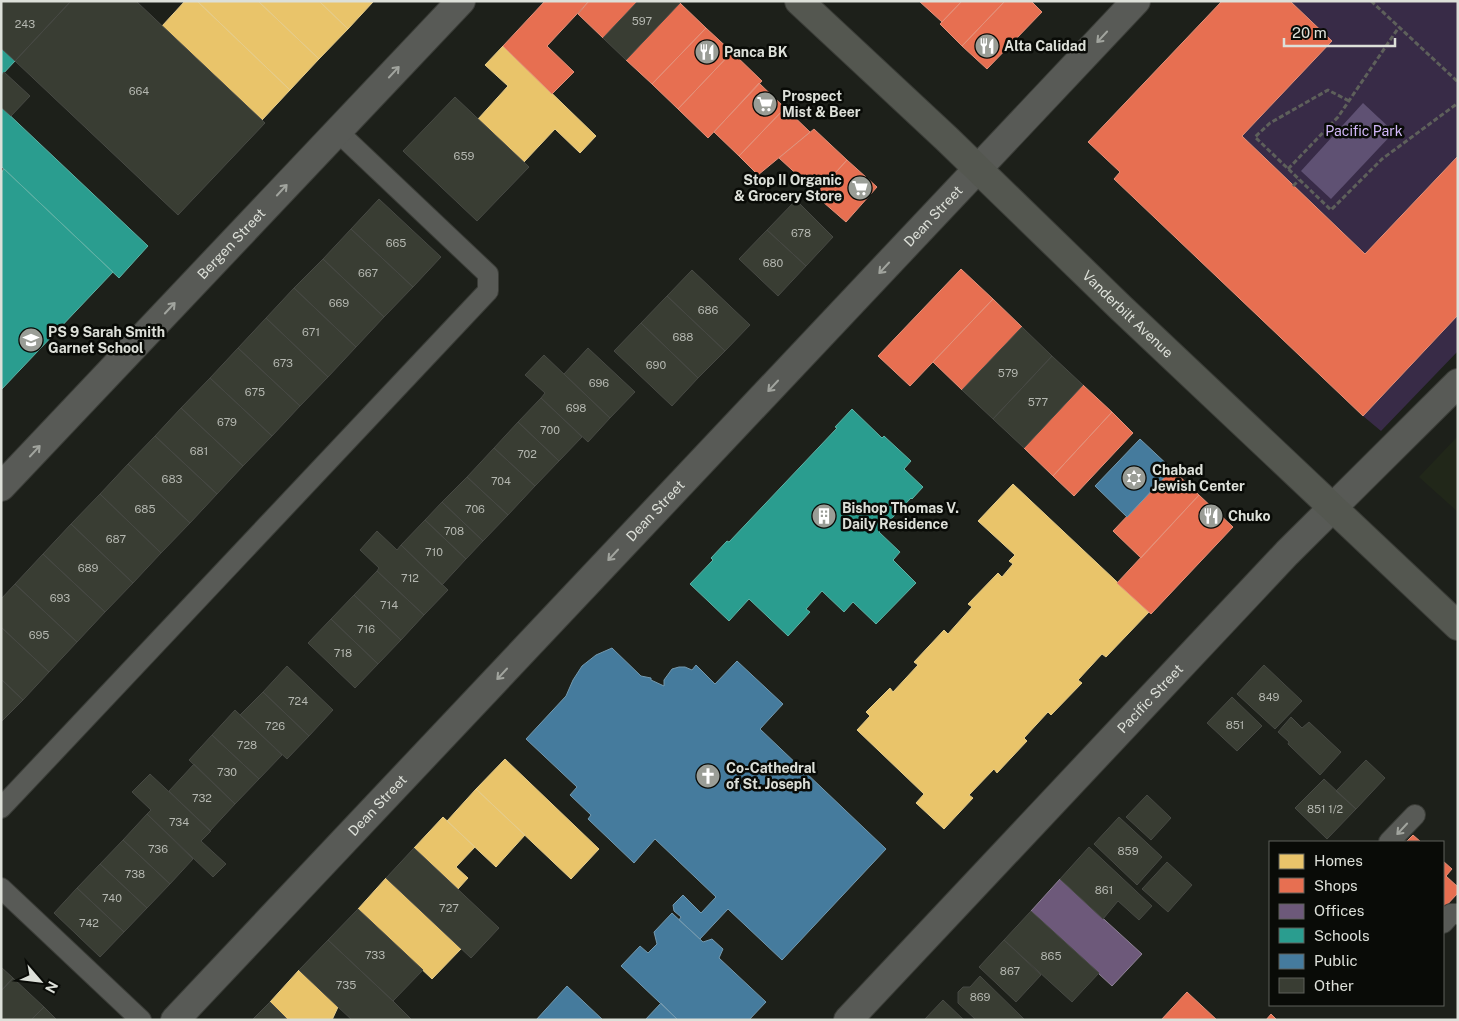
<svg xmlns="http://www.w3.org/2000/svg" width="1459" height="1021" font-family="'Public Sans',sans-serif">
<style>
.built{fill:#212719}
.green{fill:#382b47}
.water{fill:#5f5173}
.homes{fill:#e9c46a;stroke:#e5cc8b}
.shops{fill:#e76f51;stroke:#e4917a}
.offices{fill:#6d597a;stroke:#8f8296}
.schools{fill:#2a9d8f;stroke:#60b1a5}
.public{fill:#457b9d;stroke:#7399af}
.building{fill:#393d33;stroke:#474944}
.lines{fill:none;stroke-linecap:round;stroke-linejoin:round}
.lane-casing{stroke:#3a3c37;stroke-width:22}
.street-casing{stroke:#3a3c37;stroke-width:30}
.secondary-casing{stroke:#3a3c37;stroke-width:30}
.path{stroke:#5e605b;stroke-width:3;stroke-dasharray:5 2.5;stroke-linecap:butt}
.lane{stroke:#585a56;stroke-width:20}
.street{stroke:#585a56;stroke-width:28}
.secondary{stroke:#545750;stroke-width:28}
.oneway{stroke:#a1a49e}
.labels{text-anchor:middle;dominant-baseline:central;stroke-width:5;stroke-linejoin:round;paint-order:stroke}
.number-label{font-size:11px;fill:#b4b7b0}
.poi-label{font-size:14px;font-weight:bold;fill:#dde0d9;stroke:#090b07;text-anchor:start}
.park-label{font-size:14px;fill:#d3b9f9;stroke:#090b07}
.street-label{font-size:14px;fill:#dde0d9;stroke:#090b07}
</style>
<rect width="100%" height="100%" fill="#1d201a"/>
<path class="built" d="M1458 436V512L1419 477Z"/>
<path class="green" d="M1290 1H1458V156L1365 254 1242 136 1332 41Z
M1458 315V351L1381 431 1363 416Z"/>
<path class="water" d="M1363 103 1394 132 1331 199 1301 171Z"/>
<path class="homes" d="M185 1H197L290 90 262 120 162 26Z
M197 1H258L319 59 290 90Z
M258 1H319L348 29 319 59Z
M319 1H372L373 2 348 29Z
M503 46 596 136 580 153 555 129 524 162 478 119 508 86 485 65Z
M1013 484 1149 612 1106 657 1102 654 1078 680 1082 683 1051 715 1048 712 1024 738 1027 741 997 773 994 769 969 795 973 798 944 829 916 803 924 794 857 730 870 716 866 712 890 688 893 692 918 665 914 662 944 630 948 634 972 607 968 604 998 573 1002 577 1013 564 1009 561 1015 555 978 521Z
M505 759 599 849 571 879 476 789Z
M476 789 525 835 496 867 447 821Z
M443 817 475 847 456 867 468 878 458 889 414 848Z
M386 878 461 949 432 979 358 909Z
M299 970 338 1007 332 1020H288L270 1002Z"/>
<path class="shops" d="M545 1H589L547 46 574 72 552 94 503 46Z
M589 1H638L603 38 578 14Z
M919 1H962L942 22Z
M962 1H1005L962 46 940 24Z
M1005 1H1031L1042 12 987 69 962 46Z
M1222 1H1290L1332 41 1242 136 1365 254 1458 156V315L1363 416 1114 179 1120 172 1088 142Z
M680 3 706 28 652 84 626 60Z
M706 28 732 52 678 109 652 84Z
M732 52 762 81 708 138 678 109Z
M759 83 785 108 739 156 714 132Z
M785 108 810 132 758 175 739 156Z
M814 129 847 160 828 181H804L779 158Z
M847 160 877 187 846 222 815 195Z
M961 269 993 299 910 386 878 356Z
M993 299 1022 327 962 390 933 362Z
M1083 385 1112 412 1053 476 1024 448Z
M1112 412 1133 433 1074 496 1053 476Z
M1172 469 1199 495 1141 558 1113 531Z
M1199 495 1233 527 1151 614 1117 583Z
M1413 835 1421 842H1406Z
M1443 861 1452 869 1446 876 1458 887V893L1443 909Z
M1187 992 1217 1020H1161Z
M1271 1014 1277 1020H1266Z"/>
<path class="offices" d="M1060 879 1142 954 1112 986 1031 911Z"/>
<path class="schools" d="M1 48 15 61 1 76Z
M1 107 148 246 119 278 1 166Z
M4 169 113 272 1 390V173Z
M852 409 882 438 884 436 911 461 904 469 923 487 912 499 911 498 879 532 900 552 893 560 916 583 876 624 853 602 844 612 822 591 806 609 810 612 788 636 749 599 729 621 690 584 713 560 711 558 727 541 729 542 837 428 835 427Z"/>
<path class="public" d="M1140 439 1172 469 1127 517 1095 486Z
M612 648 641 676 651 678V680L664 686V680L672 669 679 667H685L692 670 696 665 715 684 737 661 783 704 760 729 886 849 782 960 728 909 700 939 679 920 681 917 674 911 673 905 683 895 701 913 716 897 655 839 634 863 588 819 591 815 570 795 577 787 526 739 566 696 573 680 582 666 596 655Z
M672 913 703 942 712 939 723 949 719 958 766 1002 749 1020H678L621 966 640 946 648 953 657 944 654 932Z
M567 986 603 1020H536Z
M661 1003 678 1020H645Z"/>
<path class="building" d="M1 1H71L15 61 1 48Z
M71 1H136L265 123 178 215 15 61Z
M638 1H678L680 3 626 60 603 38Z
M4 72 30 96 11 116 1 107V76Z
M455 97 529 167 477 221 403 151Z
M379 199 441 257 413 287 351 229Z
M796 200 833 237 806 266 767 230Z
M351 229 413 287 384 317 323 259Z
M767 230 806 266 778 296 739 259Z
M323 259 384 317 356 347 294 288Z
M692 270 750 325 725 351 667 296Z
M294 288 356 347 328 377 266 318Z
M667 296 725 351 698 378 641 323Z
M266 318 328 377 300 406 238 348Z
M641 323 698 378 672 406 614 351Z
M1022 327 1052 356 993 419 962 390Z
M238 348 300 406 272 436 210 378Z
M588 348 635 392 610 418 564 374Z
M544 355 610 418 588 442 541 398 545 393 525 375Z
M1052 356 1083 385 1024 448 993 419Z
M210 378 272 436 243 466 181 408Z
M541 398 582 437 559 461 518 422Z
M181 408 243 466 217 494 155 436Z
M518 422 559 461 535 486 494 448Z
M155 436 217 494 190 523 128 464Z
M494 448 535 486 508 515 467 477Z
M128 464 190 523 161 553 100 494Z
M467 477 508 515 483 541 442 502Z
M100 494 161 553 133 583 71 524Z
M442 502 483 541 466 559 425 520Z
M425 520 466 559 442 585 401 545Z
M71 524 133 583 105 612 43 554Z
M377 531 397 550 401 545 448 590 424 615 377 571 379 568 360 550Z
M43 554 105 612 77 642 15 584Z
M377 571 424 615 401 640 354 595Z
M15 584 77 642 49 672 1 627V599Z
M354 595 401 640 378 664 331 619Z
M331 619 378 664 355 688 308 643Z
M1 627 49 672 23 700 1 679Z
M1264 665 1302 701 1275 729 1237 694Z
M287 666 333 710 309 736 263 692Z
M1 679 23 700 1 722Z
M263 692 309 736 287 759 240 715Z
M1232 697 1262 726 1237 751 1207 723Z
M235 710 282 755 259 779 212 735Z
M1291 717 1302 728 1309 722 1341 752 1320 775 1288 744 1289 742 1278 732Z
M212 735 259 779 235 804 189 760Z
M1366 760 1385 778 1356 809 1336 791Z
M194 764 235 804 210 831 169 791Z
M150 774 211 831 201 841 226 864 213 877 147 814 151 810 132 792Z
M1324 779 1356 809 1327 839 1295 808Z
M1147 795 1171 818 1151 840 1126 817Z
M147 814 193 859 170 884 123 840Z
M1119 817 1162 857 1137 885 1094 844Z
M123 840 170 884 147 908 100 864Z
M1089 847 1152 906 1139 920 1118 901 1103 919 1060 879Z
M414 848 499 928 471 958 386 878Z
M1167 862 1192 885 1168 912 1142 889Z
M100 864 147 908 124 932 77 888Z
M77 888 124 932 100 957 54 913Z
M358 909 423 970 393 1001 328 940Z
M1031 911 1099 973 1072 1002 1004 940Z
M328 940 393 1001 412 1020H352L338 1007 299 970Z
M1004 940 1041 975 1016 1002 979 967Z
M1 967 13 978 1 991Z
M980 976 1025 1020H976L958 1003V992L963 987H970Z
M13 978 44 1007 31 1020H1V991Z
M943 1000 964 1020H924Z
M270 1002 288 1020H252Z
M44 1007 57 1020H31Z"/>
<g class="lines">
<defs>
<path id="lane" d="M1 808 488 291V274L337 131
M1389 842 1415 815
M1 888 141 1020
M1443 923 1451 914H1458"/>
<g id="street">
<path id="s1" d="M1 487 461 1"/>
<path id="s2" d="M175 1020 1136 1"/>
<path id="s3" d="M848 1020 1287 553 1458 383"/>
</g>
<g id="secondary">
<path id="s4" d="M799 1 947 139 1120 307 1458 626"/>
</g>
</defs>
<use href="#lane" class="lane-casing"/>
<use href="#street" class="street-casing"/>
<use href="#secondary" class="secondary-casing"/>
<path class="path" d="M1371 1 1458 82
M1349 101 1328 90 1270 123 1255 137 1331 210 1382 159 1458 103
M1288 169 1338 117 1399 27
M1293 186 1299 180"/>
<use href="#lane" class="lane"/>
<use href="#street" class="street"/>
<use href="#secondary" class="secondary"/>
</g>
<defs><path id="oneway-shaft" d="M-6 0H5M1.5-3L5.5 0L1.5 3" fill="none" stroke-width="1.6" stroke-linecap="round" stroke-linejoin="round" transform="scale(1.25)"/></defs>
<g class="oneway">
<use href="#oneway-shaft" transform="translate(1102 37) rotate(133)"/>
<use href="#oneway-shaft" transform="translate(394 72) rotate(-47)"/>
<use href="#oneway-shaft" transform="translate(282 190) rotate(-47)"/>
<use href="#oneway-shaft" transform="translate(884 268) rotate(133)"/>
<use href="#oneway-shaft" transform="translate(170 308) rotate(-47)"/>
<use href="#oneway-shaft" transform="translate(773 386) rotate(133)"/>
<use href="#oneway-shaft" transform="translate(35 451) rotate(-47)"/>
<use href="#oneway-shaft" transform="translate(613 555) rotate(133)"/>
<use href="#oneway-shaft" transform="translate(502 674) rotate(133)"/>
<use href="#oneway-shaft" transform="translate(1402 829) rotate(133)"/>
</g>
<defs>
<symbol id="restaurant-disc" viewBox="-11 -11 22 22"><circle r="9.5" fill="#9a9d96" stroke="#090b07"/><path d="M-5-6h1v4h1v-4h1v4h1v-4h1v5L-1.5 .5V6h-2V.5L-5-1ZM5-6V6H3V1.5H1.5Q1.5-4 5-6Z" fill="#fff"/></symbol>
<symbol id="supermarket-disc" viewBox="-11 -11 22 22"><circle r="9.5" fill="#9a9d96" stroke="#090b07"/><path d="M-6-5.5h2.5l.6 2H6L4.5 2H-2.5L-4.4-4H-6ZM-1.5 3.2a1.3 1.3 0 1 0 .1 0ZM3 3.2a1.3 1.3 0 1 0 .1 0Z" fill="#fff"/></symbol>
<symbol id="school-disc" viewBox="-11 -11 22 22"><circle r="9.5" fill="#9a9d96" stroke="#090b07"/><path d="M0-5L7-2L0 1L-7-2ZM-4 1L0 2.5L4 1V4Q0 6-4 4Z" fill="#fff"/></symbol>
<symbol id="synagogue-disc" viewBox="-11 -11 22 22"><circle r="9.5" fill="#9a9d96" stroke="#090b07"/><path d="M0-6.5L5.6 3.2H-5.6ZM0 6.5L5.6-3.2H-5.6Z" fill="#fff"/></symbol>
<symbol id="building-disc" viewBox="-11 -11 22 22"><circle r="9.5" fill="#9a9d96" stroke="#090b07"/><path d="M-4-6H4V6H1V3H-1V6H-4ZM-2.5-4.3h1.7v1.8h-1.7ZM.8-4.3h1.7v1.8H.8ZM-2.5-1h1.7V.8h-1.7ZM.8-1h1.7V.8H.8Z" fill="#fff"/></symbol>
<symbol id="church-disc" viewBox="-11 -11 22 22"><circle r="9.5" fill="#9a9d96" stroke="#090b07"/><path d="M-1.2-6h2.4v3.5h3.3v2.4h-3.3V6h-2.4V-.1h-3.3v-2.4h3.3Z" fill="#fff"/></symbol>
</defs>
<g fill-rule="evenodd">
<use href="#restaurant-disc" x="973" y="32" width="28" height="28"/>
<use href="#restaurant-disc" x="693" y="38" width="28" height="28"/>
<use href="#supermarket-disc" x="751" y="90" width="28" height="28"/>
<use href="#supermarket-disc" x="846" y="174" width="28" height="28"/>
<use href="#school-disc" x="17" y="326" width="28" height="28"/>
<use href="#synagogue-disc" x="1120" y="464" width="28" height="28"/>
<use href="#building-disc" x="810" y="502" width="28" height="28"/>
<use href="#restaurant-disc" x="1197" y="502" width="28" height="28"/>
<use href="#church-disc" x="694" y="762" width="28" height="28"/>
</g>
<g class="labels">
<g class="number-label">
<text x="642" y="21">597</text>
<text x="25" y="24">243</text>
<text x="139" y="91">664</text>
<text x="464" y="156">659</text>
<text x="801" y="233">678</text>
<text x="396" y="243">665</text>
<text x="773" y="263">680</text>
<text x="368" y="273">667</text>
<text x="339" y="303">669</text>
<text x="708" y="310">686</text>
<text x="311" y="332">671</text>
<text x="683" y="337">688</text>
<text x="283" y="363">673</text>
<text x="656" y="365">690</text>
<text x="1008" y="373">579</text>
<text x="599" y="383">696</text>
<text x="255" y="392">675</text>
<text x="1038" y="402">577</text>
<text x="576" y="408">698</text>
<text x="227" y="422">679</text>
<text x="550" y="430">700</text>
<text x="199" y="451">681</text>
<text x="527" y="454">702</text>
<text x="172" y="479">683</text>
<text x="501" y="481">704</text>
<text x="145" y="509">685</text>
<text x="475" y="509">706</text>
<text x="454" y="531">708</text>
<text x="116" y="539">687</text>
<text x="434" y="552">710</text>
<text x="88" y="568">689</text>
<text x="410" y="578">712</text>
<text x="60" y="598">693</text>
<text x="389" y="605">714</text>
<text x="366" y="629">716</text>
<text x="39" y="635">695</text>
<text x="343" y="653">718</text>
<text x="1269" y="697">849</text>
<text x="298" y="701">724</text>
<text x="1235" y="725">851</text>
<text x="275" y="726">726</text>
<text x="247" y="745">728</text>
<text x="227" y="772">730</text>
<text x="202" y="798">732</text>
<text x="1325" y="809">851 1/2</text>
<text x="179" y="822">734</text>
<text x="158" y="849">736</text>
<text x="1128" y="851">859</text>
<text x="135" y="874">738</text>
<text x="1104" y="890">861</text>
<text x="112" y="898">740</text>
<text x="449" y="908">727</text>
<text x="89" y="923">742</text>
<text x="375" y="955">733</text>
<text x="1051" y="956">865</text>
<text x="1010" y="971">867</text>
<text x="346" y="985">735</text>
<text x="980" y="997">869</text>
</g>
<g class="poi-label">
<text x="1004" y="46">Alta Calidad</text>
<text x="724" y="52">Panca BK</text>
<text x="782" y="96">Prospect<tspan x="782" dy="16">Mist &amp; Beer</tspan></text>
<text x="842" y="180" text-anchor="end">Stop II Organic<tspan x="842" dy="16">&amp; Grocery Store</tspan></text>
<text x="48" y="332">PS 9 Sarah Smith<tspan x="48" dy="16">Garnet School</tspan></text>
<text x="1152" y="470">Chabad<tspan x="1152" dy="16">Jewish Center</tspan></text>
<text x="842" y="508">Bishop Thomas V.<tspan x="842" dy="16">Daily Residence</tspan></text>
<text x="1228" y="516">Chuko</text>
<text x="726" y="768">Co-Cathedral<tspan x="726" dy="16">of St. Joseph</tspan></text>
</g>
<g class="park-label">
<text x="1364" y="131">Pacific Park</text>
</g>
<g class="street-label">
<text stroke="none"><textPath href="#s2" startOffset="1105">Dean Street</textPath></text>
<text stroke="none"><textPath href="#s1" startOffset="335">Bergen Street</textPath></text>
<text stroke="none"><textPath href="#s4" startOffset="454">Vanderbilt Avenue</textPath></text>
<text stroke="none"><textPath href="#s2" startOffset="700">Dean Street</textPath></text>
<text stroke="none"><textPath href="#s3" startOffset="441">Pacific Street</textPath></text>
<text stroke="none"><textPath href="#s2" startOffset="295">Dean Street</textPath></text>
</g>
</g>
<rect width="1459" height="1021" fill="none" stroke="#dde0d9" stroke-width="5"/>
<rect x="1269" y="841" width="175" height="165" fill="#090b07" stroke="#5e605b"/>
<rect x="1279" y="854" width="25" height="15" fill="#e9c46a" stroke="#5e605b"/>
<text x="1314" y="866" font-size="15" fill="#dde0d9">Homes</text>
<rect x="1279" y="878" width="25" height="15" fill="#e76f51" stroke="#5e605b"/>
<text x="1314" y="891" font-size="15" fill="#dde0d9">Shops</text>
<rect x="1279" y="904" width="25" height="15" fill="#6d597a" stroke="#5e605b"/>
<text x="1314" y="916" font-size="15" fill="#dde0d9">Offices</text>
<rect x="1279" y="928" width="25" height="15" fill="#2a9d8f" stroke="#5e605b"/>
<text x="1314" y="941" font-size="15" fill="#dde0d9">Schools</text>
<rect x="1279" y="954" width="25" height="15" fill="#457b9d" stroke="#5e605b"/>
<text x="1314" y="966" font-size="15" fill="#dde0d9">Public</text>
<rect x="1279" y="978" width="25" height="15" fill="#393d33" stroke="#5e605b"/>
<text x="1314" y="991" font-size="15" fill="#dde0d9">Other</text>
<g transform="translate(40 981) rotate(118)" stroke="#090b07" stroke-width="4" paint-order="stroke">
<path d="M0-4L9 19L0 12L-9 19Z" fill="#dde0d9"/>
<text y="-8" font-size="14" font-weight="bold" text-anchor="middle" fill="#dde0d9">N</text>
</g>
<path d="M1284 38v8h111v-8" fill="none" stroke="#dde0d9" stroke-width="2.5"/>
<text x="1292" y="38" font-size="15" fill="#dde0d9" stroke="#090b07" stroke-width="4" paint-order="stroke">20 m</text>
</svg>
